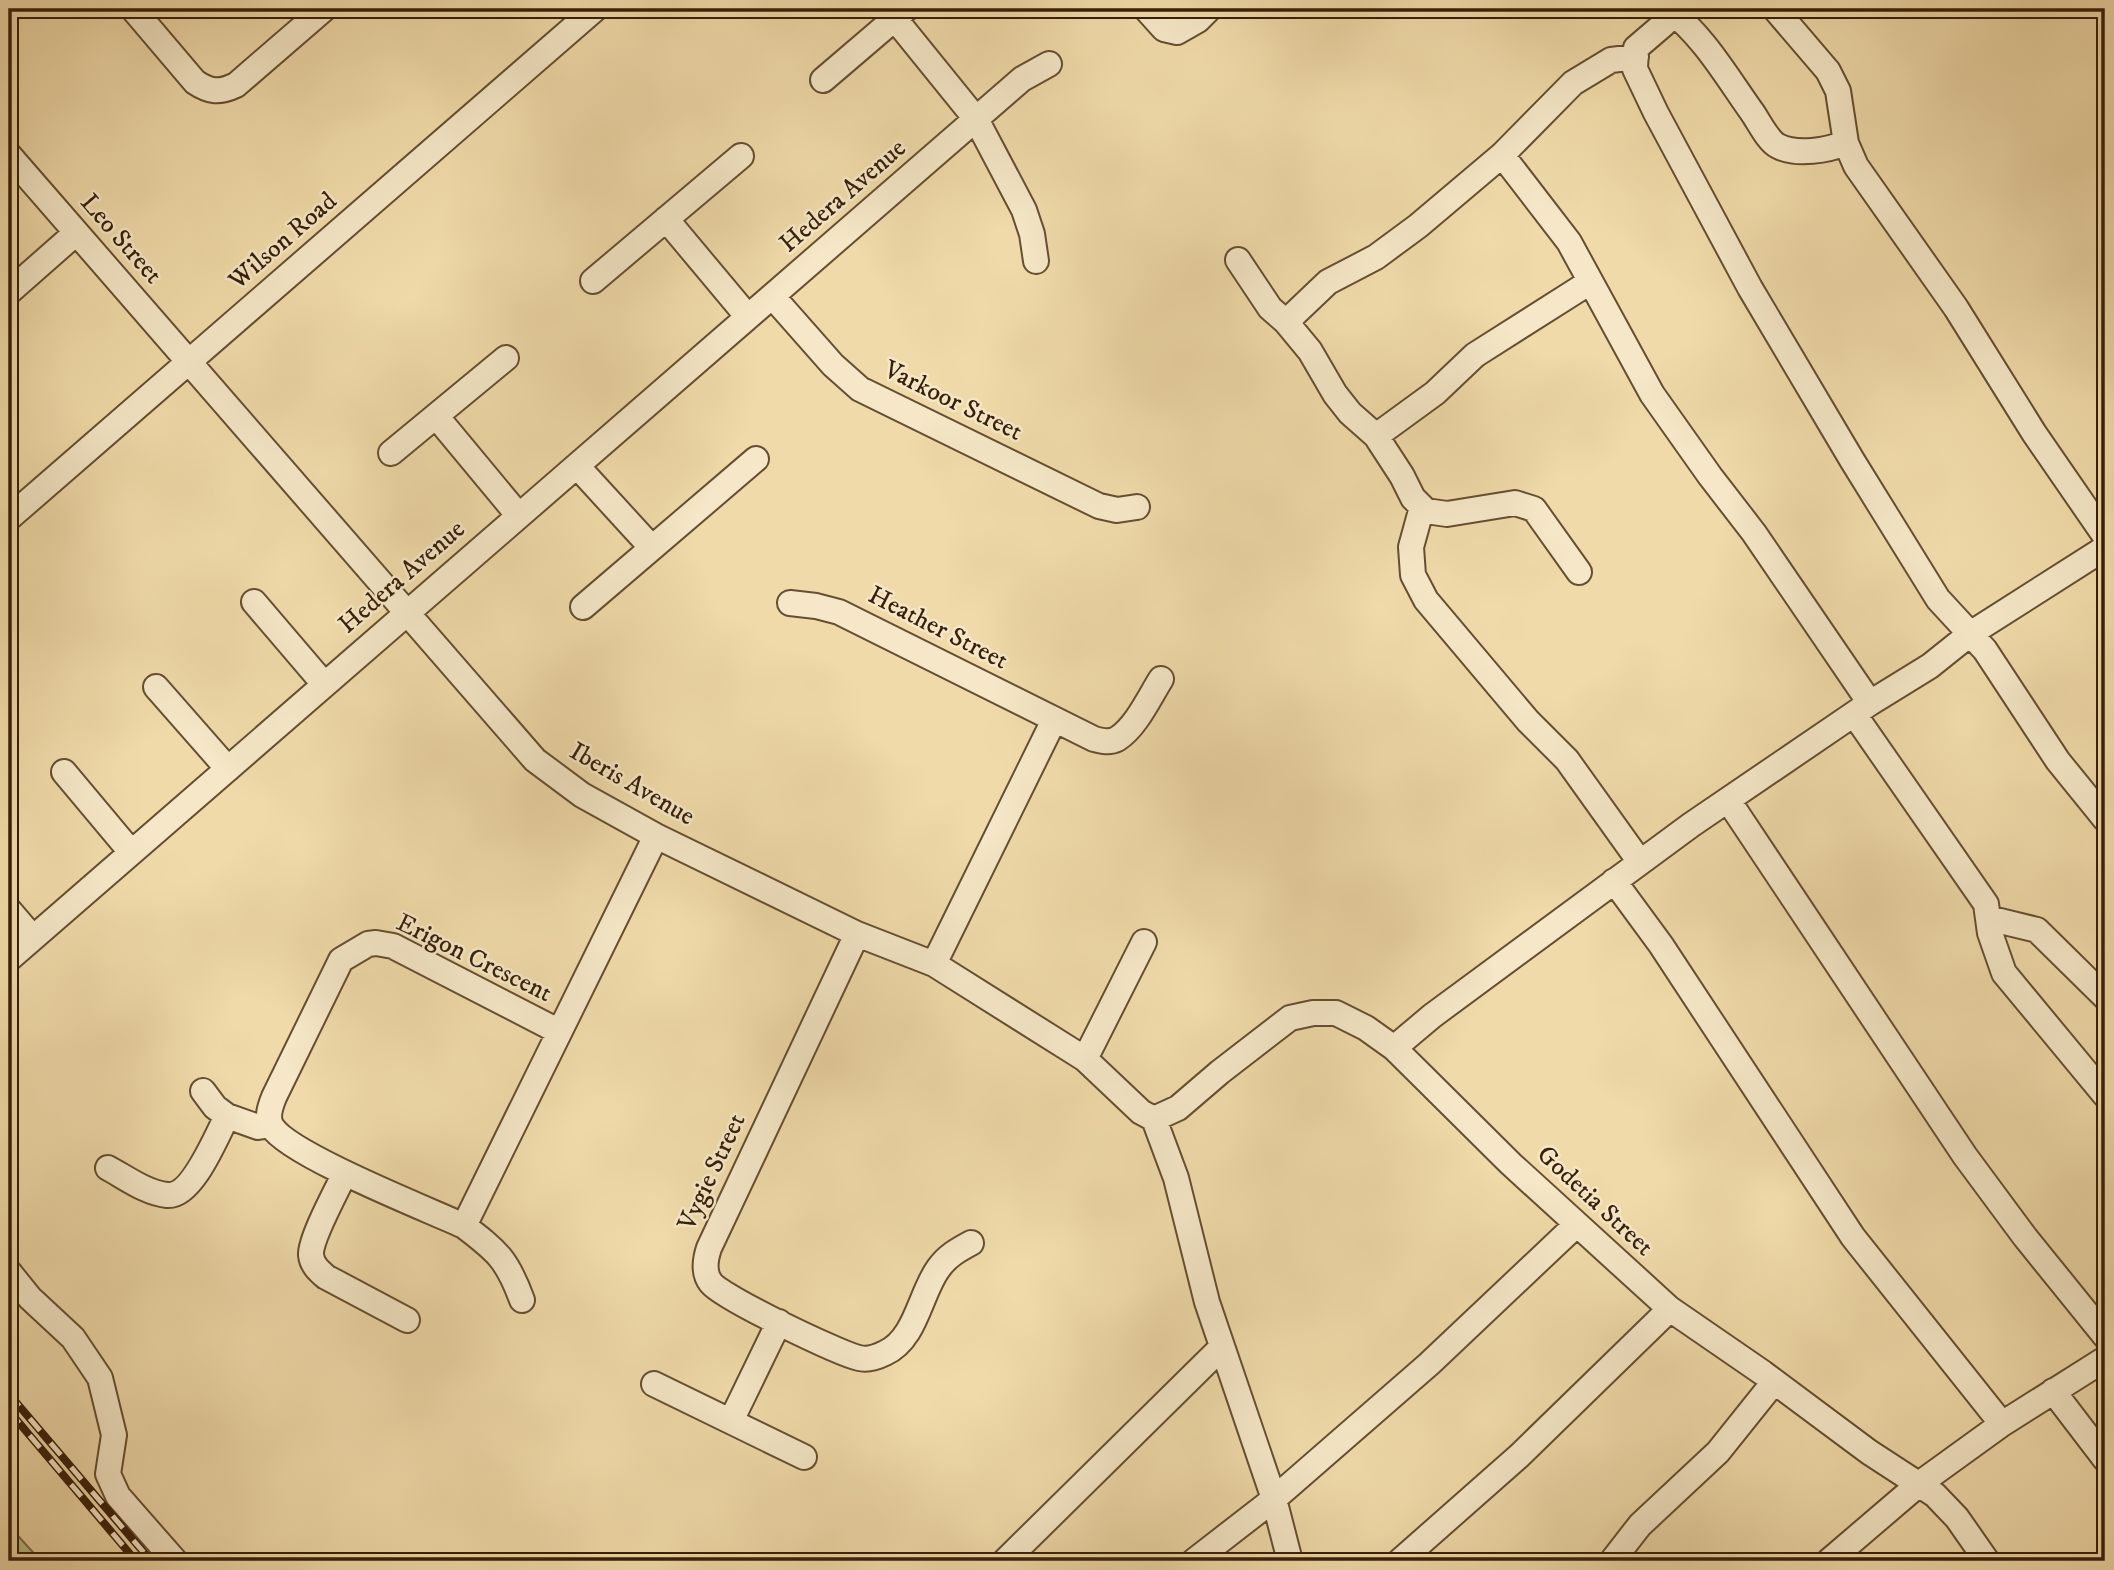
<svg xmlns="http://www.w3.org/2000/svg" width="2114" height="1570" font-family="'IM FELL DW Pica',serif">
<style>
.green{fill:#bac088;stroke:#787048;stroke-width:2}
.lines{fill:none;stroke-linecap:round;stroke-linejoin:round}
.minor-casing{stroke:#654e31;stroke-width:28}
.minor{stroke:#f5e7c7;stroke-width:24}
.rail-casing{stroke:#371f09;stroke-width:8}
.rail{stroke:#f5e7c7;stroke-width:5;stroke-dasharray:16;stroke-linecap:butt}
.labels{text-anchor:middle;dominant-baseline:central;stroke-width:5;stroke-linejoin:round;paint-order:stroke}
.street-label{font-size:26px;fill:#371f09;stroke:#f5e7c7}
</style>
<rect width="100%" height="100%" fill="#f0daa9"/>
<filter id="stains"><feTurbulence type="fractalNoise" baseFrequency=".00286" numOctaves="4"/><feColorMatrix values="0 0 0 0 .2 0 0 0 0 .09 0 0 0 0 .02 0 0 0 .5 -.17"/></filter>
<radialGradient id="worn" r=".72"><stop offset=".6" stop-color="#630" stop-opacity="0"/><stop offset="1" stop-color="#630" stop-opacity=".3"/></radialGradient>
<path class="green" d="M9 1526 41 1561H9Z"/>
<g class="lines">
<defs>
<path id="minor" d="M133 9 195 82C210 92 219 93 236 85L324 9
M1146 9 1164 29 1177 32 1198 20 1209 9
M1665 9 1664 24 1636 48 1635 69 1656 113 1750 288 1852 460 1938 599 1985 650 2058 761 2105 819
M1668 9C1703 35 1727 77 1752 112 1759 122 1768 141 1778 146 1797 156 1828 150 1846 143
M1775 9 1828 71 1838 91 1846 143 1856 166 1956 308 2034 433 2105 536
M895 19 976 119 1024 210 1032 234 1036 261
M823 80 906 9
M9 155 535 760 582 795 656 836 857 934 934 964 1085 1059 1141 1112 1154 1119
M1502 155 1569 242 1652 394 1710 476 1754 533 1870 703
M666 219 748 317
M1238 260 1270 308 1286 322 1310 351 1335 394 1350 413 1376 436 1402 476 1413 498 1426 511 1447 514 1515 503 1534 509 1579 572
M593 281 741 156
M9 292 76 233
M773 297 833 365 860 389 1099 506 1117 510 1137 507
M1286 322 1328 282 1376 257 1418 226 1502 155 1573 83 1611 60 1636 57
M436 416 519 516
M1376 436 1435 393 1475 355 1590 282
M391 453 506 358
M577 466 652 548
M1422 507 1411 547 1413 575 1426 600 1528 721 1567 760 1640 862
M9 518 595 9
M254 602 324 684
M790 603 816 606 839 612 1094 739C1102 741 1109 743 1117 739 1136 727 1149 698 1161 679
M583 607 756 459
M156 687 228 769
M1854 714 1986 904 1990 933 2004 973 2105 1095
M64 772 131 852
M1728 800 1965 1156 2025 1237 2105 1336
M1614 881 1661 945 1853 1237 2002 1424
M9 910 33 938
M1988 918 2037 930 2105 997
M857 934 709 1248C705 1260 703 1273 711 1283 723 1298 838 1353 859 1358 867 1360 877 1357 885 1353 916 1339 920 1294 938 1269 947 1256 958 1250 971 1243
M9 959 1022 79 1049 64
M934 964 1054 720
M558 1031 393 946 376 943 368 944 341 960 274 1097C270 1107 266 1118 272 1127 290 1155 427 1209 464 1226L656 836
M1394 1048 1432 1016 1691 825 1870 703 1930 666 1970 634 2105 548
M1085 1059 1144 942
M203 1091 215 1107 227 1116
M1154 1119 1178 1108 1220 1072 1290 1018 1313 1013H1336L1366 1028 1394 1048 1511 1164 1670 1309 1763 1373 1869 1452 1935 1495 1957 1518 1987 1561
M1154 1119 1176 1178 1207 1302 1274 1499 1290 1561
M108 1168C125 1177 146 1193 167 1195 192 1198 217 1135 227 1116L258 1127 271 1125
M345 1173C337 1190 310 1239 311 1255 312 1265 319 1271 326 1277L407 1320
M464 1226C497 1251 507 1259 522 1300
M9 1272 30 1298 73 1338 100 1378 114 1435 108 1474 118 1496 175 1561
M654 1384 804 1457
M2053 1391 2105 1459
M731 1421 779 1322
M1005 1561 1222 1347
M1194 1561 1274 1499 1429 1364 1576 1225
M1400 1561 1519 1456 1670 1309
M1612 1561 1640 1525 1718 1452 1774 1382
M1829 1561 1919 1484 2002 1424 2105 1359"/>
</defs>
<use href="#minor" class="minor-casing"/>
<use href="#minor" class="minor"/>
<defs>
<path id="rail" d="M9 1394 151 1561
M9 1411 136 1561"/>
</defs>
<use href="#rail" class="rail-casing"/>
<use href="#rail" class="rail"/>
</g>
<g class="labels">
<g class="street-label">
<text transform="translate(843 196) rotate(-41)">Hedera Avenue</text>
<text transform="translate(121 239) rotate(49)">Leo Street</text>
<text transform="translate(283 241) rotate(-41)">Wilson Road</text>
<text transform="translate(953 401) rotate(26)">Varkoor Street</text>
<text transform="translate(402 577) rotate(-41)">Hedera Avenue</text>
<text transform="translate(938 628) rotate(27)">Heather Street</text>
<text transform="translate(632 784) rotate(30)">Iberis Avenue</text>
<text transform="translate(474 958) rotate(26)">Erigon Crescent</text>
<text transform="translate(712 1172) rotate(-65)">Vygie Street</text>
<text transform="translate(1595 1201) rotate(43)">Godetia Street</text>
</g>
</g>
<rect width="2114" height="1570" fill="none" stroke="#f0daa9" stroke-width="35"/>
<rect x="10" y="10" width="2093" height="1549" fill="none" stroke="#371f09" stroke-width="3.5"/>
<rect x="18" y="18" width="2079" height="1535" fill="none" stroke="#371f09" stroke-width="2"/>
<rect width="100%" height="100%" filter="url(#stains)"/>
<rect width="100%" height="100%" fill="url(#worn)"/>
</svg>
